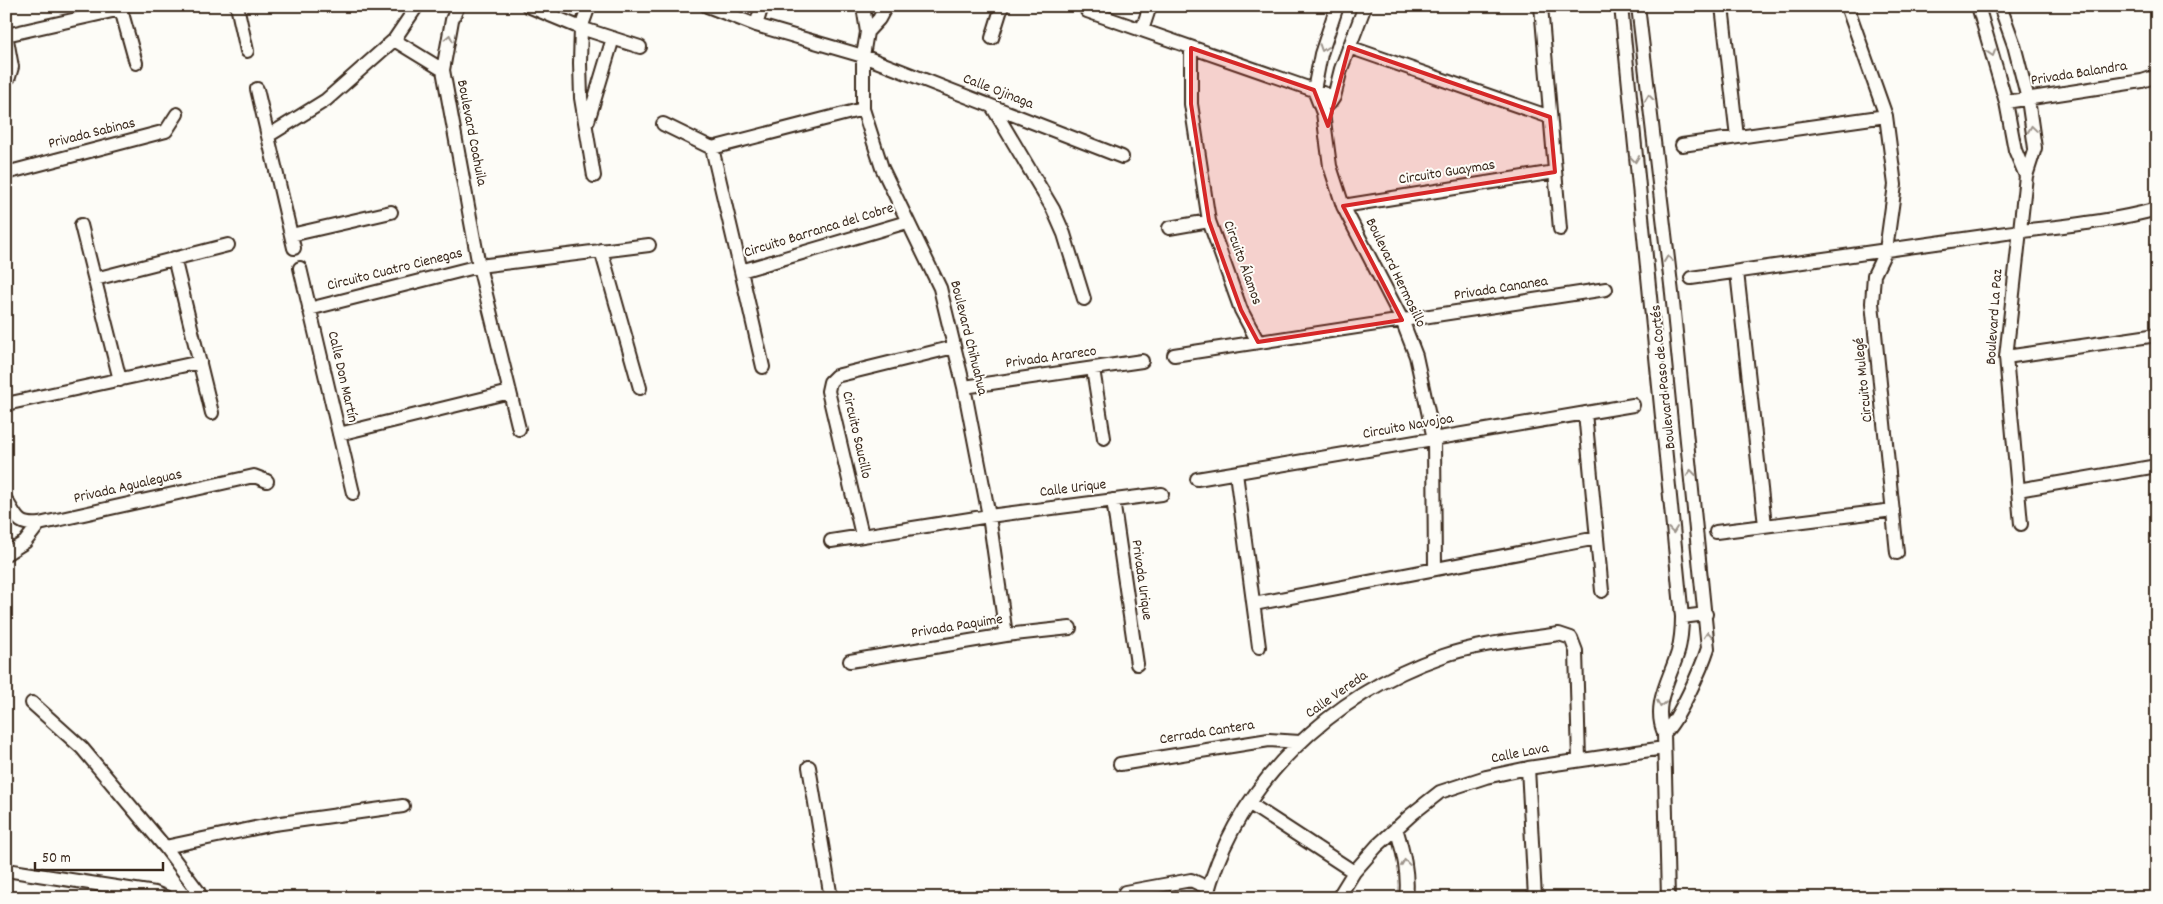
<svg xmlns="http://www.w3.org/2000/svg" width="2163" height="904" font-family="Dekko,sans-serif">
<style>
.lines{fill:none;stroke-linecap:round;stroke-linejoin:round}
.minor-casing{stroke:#3b2a1e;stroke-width:16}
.minor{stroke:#fdfcf7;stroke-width:12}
.oneway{stroke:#9c938a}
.marked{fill:#d62828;fill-opacity:0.2;stroke:#d62828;stroke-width:4;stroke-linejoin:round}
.labels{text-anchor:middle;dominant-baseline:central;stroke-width:4;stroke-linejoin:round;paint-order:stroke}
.street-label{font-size:15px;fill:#3b2a1e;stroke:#fdfcf7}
</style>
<rect width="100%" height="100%" fill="#fdfcf7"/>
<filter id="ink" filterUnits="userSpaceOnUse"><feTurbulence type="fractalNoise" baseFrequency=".02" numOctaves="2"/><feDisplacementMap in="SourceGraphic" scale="10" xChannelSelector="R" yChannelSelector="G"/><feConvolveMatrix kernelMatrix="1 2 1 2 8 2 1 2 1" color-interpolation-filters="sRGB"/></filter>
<g filter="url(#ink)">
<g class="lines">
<defs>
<path id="minor" d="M120 6 136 63
M237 6 247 51
M458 6 452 20 443 70 479 266 519 429
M528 6 581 28 640 47
M589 6 581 28 580 63 581 98 594 176
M707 6 756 25 863 56 1122 157
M863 6 867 32 863 56V109L882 168 940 288 964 387 989 516 1006 635
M1337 6 1321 54 1314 90 1323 113 1330 166 1343 206 1402 320 1416 356 1434 439 1435 569
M1541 6 1560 229
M1621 6 1682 617C1682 629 1681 640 1678 652 1670 679 1652 704 1664 733L1668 898
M1638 6 1672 293 1708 648C1702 667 1678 721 1664 733
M1722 6 1737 137
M1847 6 1886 116 1895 185 1886 250 1874 275 1872 303 1897 553
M1978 6 2006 102 2015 150 2026 176
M2000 6 2014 45 2028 99 2035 148 2026 176 2006 357 2021 524
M1087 11 1334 97
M756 25 762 6
M1142 30 1150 6
M867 32 879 19 886 6
M6 34 12 67 9 77 6 79
M6 35 121 9
M992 38 1002 6
M394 40 443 70
M1349 47 1550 117
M1191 48V104L1209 221 1241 310 1258 342
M257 89 294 248
M2006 102 2142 81 2157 76
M1330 103 1334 97 1341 69 1365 6
M993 108 1053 209 1064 234 1084 299
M588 121 613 38
M663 124 712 148 863 109
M268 136 326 100 394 40 417 6
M1682 145 1886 116
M712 148 741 271
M6 173 166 131 177 114
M1343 206 1555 172
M81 225 120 380
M1169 228 1209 221
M291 235 391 212
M601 250 640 388
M174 258 212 413
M300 268 353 493
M1737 272 1765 525
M1691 278C1791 264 1891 249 1992 235 2047 227 2103 224 2157 209
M95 279 228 245
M309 309 479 266 649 245
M1174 355 1606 289
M2006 357 2157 335
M763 367 741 271 907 222
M1093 369 1104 438
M964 387 1142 361
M6 404 200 362
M1585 413 1602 591
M339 434 510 392
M1236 473 1259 647
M1197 479 1633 405
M2018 490 2157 466
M6 500C17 517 17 526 39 524
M1113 500 1137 664
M1716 532 1893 510
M862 535 828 391 830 382 836 376 954 347
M831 541 989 516 1162 494
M6 554 25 542 39 524 254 476 267 481
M1254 604 1597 538
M1682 617 1706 614
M850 661 1006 635 1070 628
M32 703 82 748 165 847 198 891 201 898
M1120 764 1269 740 1300 742
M809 767 831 898
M1528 768 1535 898
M1250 804 1354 872
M1396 828C1403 851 1409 874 1406 898
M165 847 274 824 403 806
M6 870 155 893 167 898
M1125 892 1191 880 1208 888
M1206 898C1236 783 1333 694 1443 656 1480 643 1521 640 1559 634L1571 638 1576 651 1579 760
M1338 898 1354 872 1377 846 1412 814 1440 792 1486 777 1528 768 1664 748"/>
</defs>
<use href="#minor" class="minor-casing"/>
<use href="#minor" class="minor"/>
</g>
<defs><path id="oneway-chevron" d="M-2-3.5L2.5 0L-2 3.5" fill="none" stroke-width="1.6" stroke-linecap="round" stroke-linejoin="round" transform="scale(1.25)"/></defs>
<g class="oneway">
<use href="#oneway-chevron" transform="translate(449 38) rotate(-79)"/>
<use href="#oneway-chevron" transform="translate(1323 48) rotate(108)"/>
<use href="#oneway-chevron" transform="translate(1992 53) rotate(73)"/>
<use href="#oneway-chevron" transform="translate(1649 98) rotate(-97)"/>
<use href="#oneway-chevron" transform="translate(2032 129) rotate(-98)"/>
<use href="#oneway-chevron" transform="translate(1635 159) rotate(84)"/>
<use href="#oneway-chevron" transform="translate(1668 259) rotate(-97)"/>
<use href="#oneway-chevron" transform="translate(1691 473) rotate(-96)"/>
<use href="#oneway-chevron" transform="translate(1673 530) rotate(84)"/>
<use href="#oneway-chevron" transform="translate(1708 635) rotate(-94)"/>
<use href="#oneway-chevron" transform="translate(1661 704) rotate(101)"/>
<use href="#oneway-chevron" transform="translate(1405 863) rotate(-98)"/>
</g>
</g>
<path class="marked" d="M1349 47 1550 117 1555 172 1343 206 1402 320 1258 342 1241 310 1209 221 1191 104V48L1314 90 1328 126Z"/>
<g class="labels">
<g class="street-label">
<text transform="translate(2079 74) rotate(-9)">Privada Balandra</text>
<text transform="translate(998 92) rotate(21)">Calle Ojinaga</text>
<text transform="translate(471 133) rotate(79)">Boulevard Coahuila</text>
<text transform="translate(92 134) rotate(-14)">Privada Sabinas</text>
<text transform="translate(1447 173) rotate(-9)">Circuito Guaymas</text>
<text transform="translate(819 231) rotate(-17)">Circuito Barranca del Cobre</text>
<text transform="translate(1242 263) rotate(70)">Circuito Álamos</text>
<text transform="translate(395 270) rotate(-14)">Circuito Cuatro Cienegas</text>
<text transform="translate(1395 273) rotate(64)">Boulevard Hermosillo</text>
<text transform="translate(1501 289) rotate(-9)">Privada Cananea</text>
<text transform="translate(1995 317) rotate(-86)">Boulevard La Paz</text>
<text transform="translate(968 338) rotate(76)">Boulevard Chihuahua</text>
<text transform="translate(1051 358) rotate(-8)">Privada Arareco</text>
<text transform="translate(342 377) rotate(77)">Calle Don Martín</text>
<text transform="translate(1664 377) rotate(-96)">Boulevard Paso de Cortés</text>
<text transform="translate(1864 380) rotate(-96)">Circuito Mulegé</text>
<text transform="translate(1408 427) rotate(-10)">Circuito Navojoa</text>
<text transform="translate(856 435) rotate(77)">Circuito Saucillo</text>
<text transform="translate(128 487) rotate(-13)">Privada Agualeguas</text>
<text transform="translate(1073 489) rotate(-7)">Calle Urique</text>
<text transform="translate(1141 580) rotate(82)">Privada Urique</text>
<text transform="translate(957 627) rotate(-9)">Privada Paquime</text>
<text transform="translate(1337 695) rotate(-35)">Calle Vereda</text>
<text transform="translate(1207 733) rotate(-9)">Cerrada Cantera</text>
<text transform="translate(1520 754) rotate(-11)">Calle Lava</text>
</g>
</g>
<rect width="2163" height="904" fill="none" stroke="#fdfcf7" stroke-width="25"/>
<rect x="12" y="12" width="2138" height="879" fill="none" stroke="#3b2a1e" stroke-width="2" filter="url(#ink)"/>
<path d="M35 862v8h128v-8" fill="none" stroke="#3b2a1e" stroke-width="2.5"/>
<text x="42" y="862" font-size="15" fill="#3b2a1e" stroke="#fdfcf7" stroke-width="4" paint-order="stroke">50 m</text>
</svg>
